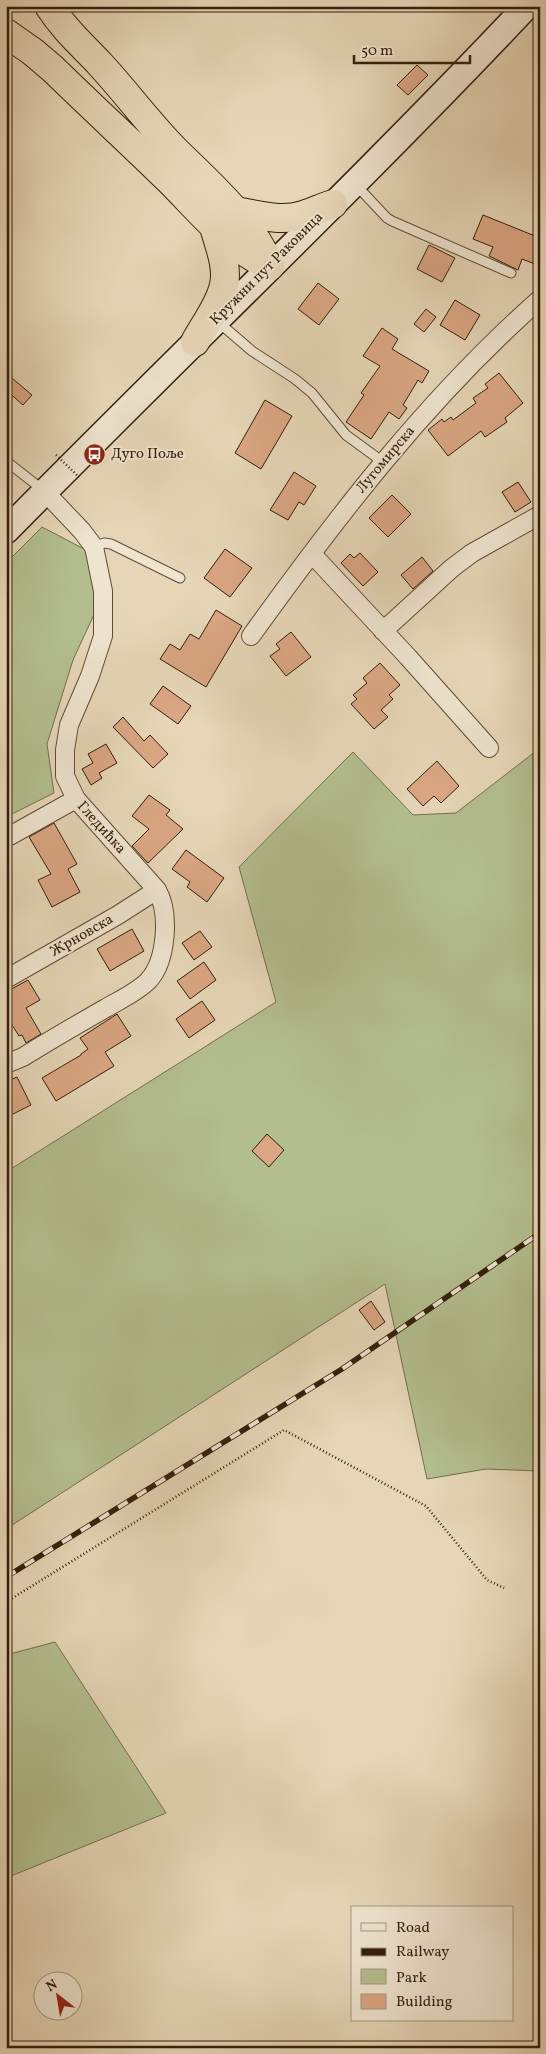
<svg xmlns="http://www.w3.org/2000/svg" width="546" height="2054" font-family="Vollkorn,serif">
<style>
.green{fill:#b3be8f;stroke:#746e4d}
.building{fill:#daa683;stroke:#341e0b}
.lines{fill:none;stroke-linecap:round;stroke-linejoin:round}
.service-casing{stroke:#604c36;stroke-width:11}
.minor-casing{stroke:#604c36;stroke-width:20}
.secondary-casing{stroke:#341e0b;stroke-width:28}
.motorway-casing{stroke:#341e0b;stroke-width:30}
.path{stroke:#341e0b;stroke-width:2.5;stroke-dasharray:1 2.5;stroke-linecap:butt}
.service{stroke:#efe4d0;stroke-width:9}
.minor{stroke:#efe4d0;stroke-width:18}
.secondary{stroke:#efe4d0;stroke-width:25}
.motorway{stroke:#e6d6b7;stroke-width:28}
.rail-casing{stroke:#341e0b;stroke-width:5.5}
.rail{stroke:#efe4d0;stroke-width:4;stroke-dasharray:11;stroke-linecap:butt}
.path-bridge{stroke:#341e0b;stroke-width:2.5;stroke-dasharray:1 2.5;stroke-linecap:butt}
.labels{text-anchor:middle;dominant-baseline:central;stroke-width:4;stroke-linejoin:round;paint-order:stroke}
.street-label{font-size:15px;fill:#341e0b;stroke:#efe4d0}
.poi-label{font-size:15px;fill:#341e0b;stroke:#efe4d0;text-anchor:start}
</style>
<rect width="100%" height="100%" fill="#e6d6b7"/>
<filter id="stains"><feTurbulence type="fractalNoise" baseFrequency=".004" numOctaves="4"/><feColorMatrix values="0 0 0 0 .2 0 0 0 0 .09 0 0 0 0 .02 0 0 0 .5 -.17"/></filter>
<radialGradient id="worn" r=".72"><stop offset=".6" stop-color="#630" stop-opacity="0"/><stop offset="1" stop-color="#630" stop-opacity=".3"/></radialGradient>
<path class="green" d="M42 527 88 551 97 608 73 660 47 744 54 793 6 817V563Z
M540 748V1471L486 1469 427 1479 385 1284 6 1529V1366L12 1363 6 1341V1172L276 1002 239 867 353 752 413 815 456 813Z
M55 1642 166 1813 6 1878V1655Z"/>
<path class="building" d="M417 65 428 75 408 95 397 85Z
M483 215 540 238V266L522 259 518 270 489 256 493 247 473 239Z
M429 245 455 258 442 282 417 269Z
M318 283 339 299 319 325 298 309Z
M455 300 480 315 465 340 440 325Z
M426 309 436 317 424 332 414 324Z
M382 328 398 339 392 349 429 371 422 383 418 380 403 405 407 408 399 419 389 412 371 439 346 422 364 395 361 393 380 366 363 356Z
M6 373 32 395 23 405 6 390Z
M499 373 523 403 505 418 507 422 485 437 481 431 448 456 428 430 442 419 444 422 451 417 453 420 476 403 473 398 488 388 485 384Z
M265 400 292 416 261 469 235 453Z
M294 472 316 486 304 505 299 502 288 520 270 510Z
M518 482 531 502 515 512 502 492Z
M392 495 411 514 388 537 369 518Z
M225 549 252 568 230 597 204 578Z
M360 553 378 572 363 586 341 563 350 554 354 558Z
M422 557 433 571 413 589 401 575Z
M216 610 242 626 206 687 160 659 170 644 180 650 190 634 199 639Z
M291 632 311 657 286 676 270 656 280 649 276 644Z
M380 663 400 685 389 695 393 699 381 710 388 717 374 729 351 704 357 699 353 695 367 683 363 678Z
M163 686 191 706 178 724 150 704Z
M123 717 144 741 150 735 168 754 153 768 113 727Z
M106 744 117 763 99 773 102 778 91 785 82 769 93 763 88 754Z
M437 761 459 786 441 803 434 796 423 806 407 789Z
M149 795 170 810 166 815 183 829 148 863 132 846 149 829 132 816Z
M54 823 77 864 68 869 80 892 52 907 38 880 51 874 29 837Z
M186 850 224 878 207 902 187 887 190 882 172 869Z
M132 929 144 951 110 971 97 949Z
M200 931 212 947 194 960 182 943Z
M204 962 216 980 190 999 177 981Z
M28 980 40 1000 26 1008 41 1034 26 1043 22 1035 19 1036 6 1015V992Z
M202 1001 215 1020 189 1038 176 1019Z
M117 1014 131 1036 105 1052 114 1066 56 1101 42 1078 81 1055V1054L88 1049 80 1038Z
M17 1077 31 1105 9 1116 6 1109V1082Z
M267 1134 284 1150 269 1167 252 1151Z
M371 1301 385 1322 374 1330 359 1310Z"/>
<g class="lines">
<defs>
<path id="service" d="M356 185 387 218 392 221 511 273
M217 321 252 351 295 379 312 393 346 435 383 462
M6 461 43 490
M94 547 104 543 111 544 180 578"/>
<path id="minor" d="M312 554 408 657 489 748
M383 631 452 568 472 553 540 515
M251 636C338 515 428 398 540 299
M6 838 76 799
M6 979 118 915 157 890
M6 1064 23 1057C50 1040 78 1024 106 1008 120 1000 137 992 148 981 167 961 170 913 157 890L76 799 65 776V750L69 725 90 676 103 636V591L94 547 82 531 45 492"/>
<path id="secondary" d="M6 531C179 355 358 185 527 6"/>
<path id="motorway" d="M49 6C63 28 81 44 99 63 126 92 149 124 177 152 213 187 250 219 270 266
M6 33 33 52 53 69C91 106 131 143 169 180 200 211 229 248 270 266
M236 211C258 215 281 222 303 215 313 212 323 207 333 204
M195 342C204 325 220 305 224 285 228 266 219 245 214 227"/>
</defs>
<use href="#service" class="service-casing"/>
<use href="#minor" class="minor-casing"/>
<use href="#secondary" class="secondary-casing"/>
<use href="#motorway" class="motorway-casing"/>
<path class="path" d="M6 1602 284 1430 426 1506 487 1580 504 1588"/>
<use href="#service" class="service"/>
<use href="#minor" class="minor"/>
<use href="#secondary" class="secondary"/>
<use href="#motorway" class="motorway"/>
<defs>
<path id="rail" d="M6 1577 342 1369 540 1233"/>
</defs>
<use href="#rail" class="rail-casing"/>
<use href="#rail" class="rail"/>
<path class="path-bridge" d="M56 455 79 477"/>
</g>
<defs>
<symbol id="bus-disc" viewBox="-11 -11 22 22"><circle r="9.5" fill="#8f2418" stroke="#efe4d0"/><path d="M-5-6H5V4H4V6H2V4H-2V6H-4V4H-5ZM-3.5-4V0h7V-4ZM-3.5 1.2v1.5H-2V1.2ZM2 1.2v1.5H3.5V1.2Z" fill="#fff"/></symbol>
</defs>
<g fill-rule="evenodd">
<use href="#bus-disc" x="82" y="442" width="25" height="25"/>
</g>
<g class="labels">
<g class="street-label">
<text transform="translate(267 269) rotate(-45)">Кружни пут Раковица</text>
<text transform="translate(386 460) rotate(-50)">Лугомирска</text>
<text transform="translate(101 828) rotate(48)">Гледићка</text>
<text transform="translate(82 936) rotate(-30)">Жрновска</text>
</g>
<g class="poi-label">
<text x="111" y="454">Дуго Поље</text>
</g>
</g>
<rect width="546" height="2054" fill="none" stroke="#e6d6b7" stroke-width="25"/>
<rect x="8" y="8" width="531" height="2039" fill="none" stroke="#341e0b" stroke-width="2.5"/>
<rect x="12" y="12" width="521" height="2029" fill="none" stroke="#341e0b"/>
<rect x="351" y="1906" width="162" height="115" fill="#efe4d0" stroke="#a49581"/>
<rect x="361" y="1923" width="25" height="8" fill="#efe4d0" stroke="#a49581"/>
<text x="396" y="1932" font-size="15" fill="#341e0b">Road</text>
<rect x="361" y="1948" width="25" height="8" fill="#341e0b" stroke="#a49581"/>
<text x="396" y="1956" font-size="15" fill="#341e0b">Railway</text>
<rect x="361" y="1969" width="25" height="15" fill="#b3be8f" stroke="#a49581"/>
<text x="396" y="1982" font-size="15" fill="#341e0b">Park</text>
<rect x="361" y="1994" width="25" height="15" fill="#daa683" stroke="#a49581"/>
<text x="396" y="2006" font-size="15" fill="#341e0b">Building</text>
<g transform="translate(58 1996) rotate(329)"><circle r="24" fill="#efe4d0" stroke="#a49581"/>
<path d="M0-4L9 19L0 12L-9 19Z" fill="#8f2418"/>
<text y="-8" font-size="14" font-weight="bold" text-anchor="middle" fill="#341e0b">N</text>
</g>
<path d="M354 55v8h116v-8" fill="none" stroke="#341e0b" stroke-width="2.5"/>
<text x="361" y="55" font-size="15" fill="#341e0b" stroke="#efe4d0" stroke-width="4" paint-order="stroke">50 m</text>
<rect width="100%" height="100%" filter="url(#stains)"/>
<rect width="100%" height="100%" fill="url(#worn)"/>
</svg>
